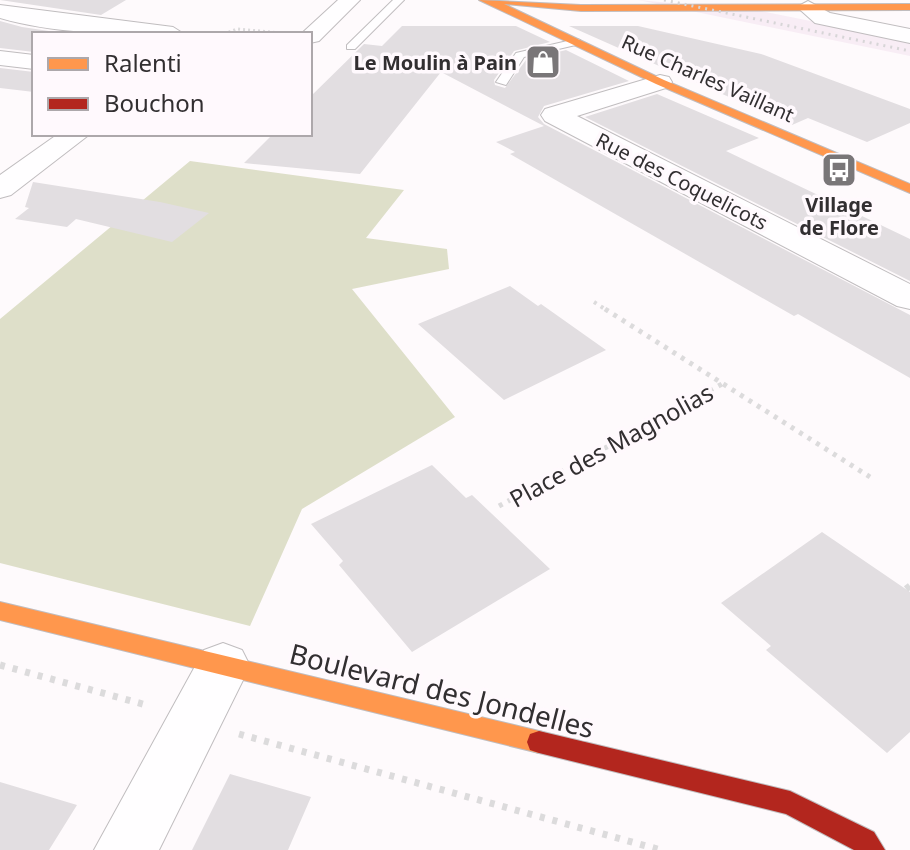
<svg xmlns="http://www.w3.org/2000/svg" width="910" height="850" font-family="'Noto Sans',sans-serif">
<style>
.built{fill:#f8edf5}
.forest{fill:#dedfc9}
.building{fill:#e2dee1}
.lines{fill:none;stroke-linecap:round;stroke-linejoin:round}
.lane-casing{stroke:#c0bdbf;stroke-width:2}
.street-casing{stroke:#c0bdbf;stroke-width:2}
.slow-casing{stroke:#c0bdbf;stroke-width:2}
.jam-casing{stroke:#c0bdbf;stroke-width:2}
.path-far3{stroke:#dcdbdc;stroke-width:3;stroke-dasharray:2 3;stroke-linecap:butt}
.path-far2{stroke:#dcdbdc;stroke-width:4;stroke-dasharray:3 5;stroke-linecap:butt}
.path-far1{stroke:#dcdbdc;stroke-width:5;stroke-dasharray:4 6;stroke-linecap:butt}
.path{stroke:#dcdbdc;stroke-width:7;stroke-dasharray:5 8;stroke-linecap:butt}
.lane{fill:#fffeff;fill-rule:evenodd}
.street{fill:#fffeff;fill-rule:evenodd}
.slow{fill:#ff974d;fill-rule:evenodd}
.jam{fill:#b3261e;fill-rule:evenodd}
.rail{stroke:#d7d5d7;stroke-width:3;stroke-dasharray:2 5;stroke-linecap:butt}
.labels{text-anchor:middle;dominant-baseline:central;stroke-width:7;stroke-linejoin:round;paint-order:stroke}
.far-poi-label{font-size:20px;font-weight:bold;fill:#322f31;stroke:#fff9fd;text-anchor:end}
.far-street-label{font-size:20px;fill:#322f31;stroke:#fff9fd}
.street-label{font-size:24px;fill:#322f31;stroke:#fff9fd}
.near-street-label{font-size:28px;fill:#322f31;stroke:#fff9fd}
</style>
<rect width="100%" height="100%" fill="#fefafc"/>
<path class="built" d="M638 0 761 11 910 41V56Z"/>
<path class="forest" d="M190 161 404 190 366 238 447 249 449 269 352 289 455 417 302 509 250 626 0 563V319Z"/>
<path class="building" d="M0 0H126L101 15Z
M0 21 22 27 69 34H34V52L0 48Z
M402 26H516L550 42 514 51 494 80 495 85 505 88 526 60 566 50 629 81 544 106 538 117 544 124 910 315V378L798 314 794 316 510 154 515 152 496 142 544 126 441 72 360 174 244 163 273 134H310V97L364 44 382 46Z
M569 26H638L761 54 910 109V123L867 142 808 118 792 125Z
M0 68 34 72V92L0 88Z
M657 94 759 138 726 151 910 239V281L585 117Z
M33 182 160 202 209 213 172 242 76 219 67 227 15 219 29 208 25 207Z
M510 286 538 306 541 304 606 350 504 400 418 324Z
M432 465 466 498 472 495 550 569 412 652 339 565 343 561 311 524Z
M822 532 910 592V732L887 753 766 650 771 646 721 603Z
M230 774 311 797 288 850H192Z
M0 782 77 805 49 850H0Z"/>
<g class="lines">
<defs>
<path id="lane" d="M393 0H404L355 49H347V45Z
M576 39 580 40V44L524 57 506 85 496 82 516 53Z"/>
<path id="street" d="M338 0H360L319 41 310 43V34H301Z
M808 1 830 13 910 29V43L815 23 797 7Z
M0 5 173 27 184 34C124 34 58 35 0 18Z
M0 51 34 55V69L0 65Z
M660 75 669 77 672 82 669 87 577 116 910 284V309L897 306 545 121 541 115 545 109Z
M58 134H90L11 195 0 198V175Z
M223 643 242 650 250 666 159 850H94L204 650Z"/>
<path id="slow" d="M479 0 581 5 910 4V10L581 11 504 4 664 80 910 184V193L656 84Z
M0 602 539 731 548 734 551 742 548 750 539 753 0 620Z"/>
<path id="jam" d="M539 731 790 791 874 832 885 850H854L786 814 539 753 530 750 527 742 530 734Z"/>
</defs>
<use href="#lane" class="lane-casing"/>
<use href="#street" class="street-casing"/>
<use href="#slow" class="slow-casing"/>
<use href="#jam" class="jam-casing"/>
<path class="path-far3" d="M224 34 237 29 282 33"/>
<path class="path-far2" d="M594 302 608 311"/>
<path class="path-far1" d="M605 309 870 477
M499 506 722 384"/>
<path class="path" d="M906 589 910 586
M0 665 150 706
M239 734 661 850"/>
<use href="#lane" class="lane"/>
<use href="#street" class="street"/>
<use href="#slow" class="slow"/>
<use href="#jam" class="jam"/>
<path class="rail" d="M664 0 910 51"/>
</g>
<defs>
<symbol id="shop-square" viewBox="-11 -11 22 22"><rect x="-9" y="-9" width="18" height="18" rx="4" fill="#797678" stroke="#fff9fd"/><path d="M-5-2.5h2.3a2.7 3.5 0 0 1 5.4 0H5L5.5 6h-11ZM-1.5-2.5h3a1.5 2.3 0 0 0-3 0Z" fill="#fff"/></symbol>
<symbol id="bus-square" viewBox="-11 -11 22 22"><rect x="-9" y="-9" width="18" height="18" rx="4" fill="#797678" stroke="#fff9fd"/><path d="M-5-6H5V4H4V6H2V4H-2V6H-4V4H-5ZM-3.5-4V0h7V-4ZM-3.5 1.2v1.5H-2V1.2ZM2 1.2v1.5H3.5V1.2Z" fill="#fff"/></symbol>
</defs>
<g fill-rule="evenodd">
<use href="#shop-square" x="523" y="42" width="40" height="40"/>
<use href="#bus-square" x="819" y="150" width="40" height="40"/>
</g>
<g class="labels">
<g class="far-poi-label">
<text x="517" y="62">Le Moulin à Pain</text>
<text x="839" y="204" text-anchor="middle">Village<tspan x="839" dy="23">de Flore</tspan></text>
</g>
<g class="far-street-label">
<text transform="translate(708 78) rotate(24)">Rue Charles Vaillant</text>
<text transform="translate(682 181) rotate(27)">Rue des Coquelicots</text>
</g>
<g class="street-label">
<text transform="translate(611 445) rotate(-29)">Place des Magnolias</text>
</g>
<g class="near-street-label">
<text transform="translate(442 690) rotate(14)">Boulevard des Jondelles</text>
</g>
</g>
<rect x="32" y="32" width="280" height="104" fill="#fff9fd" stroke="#ada8ab" stroke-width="2"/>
<rect x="48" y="58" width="40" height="12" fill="#ff974d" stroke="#ada8ab" stroke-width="2"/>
<text x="104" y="72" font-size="24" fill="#322f31">Ralenti</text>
<rect x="48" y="98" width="40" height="12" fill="#b3261e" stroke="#ada8ab" stroke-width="2"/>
<text x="104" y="112" font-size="24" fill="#322f31">Bouchon</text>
</svg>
